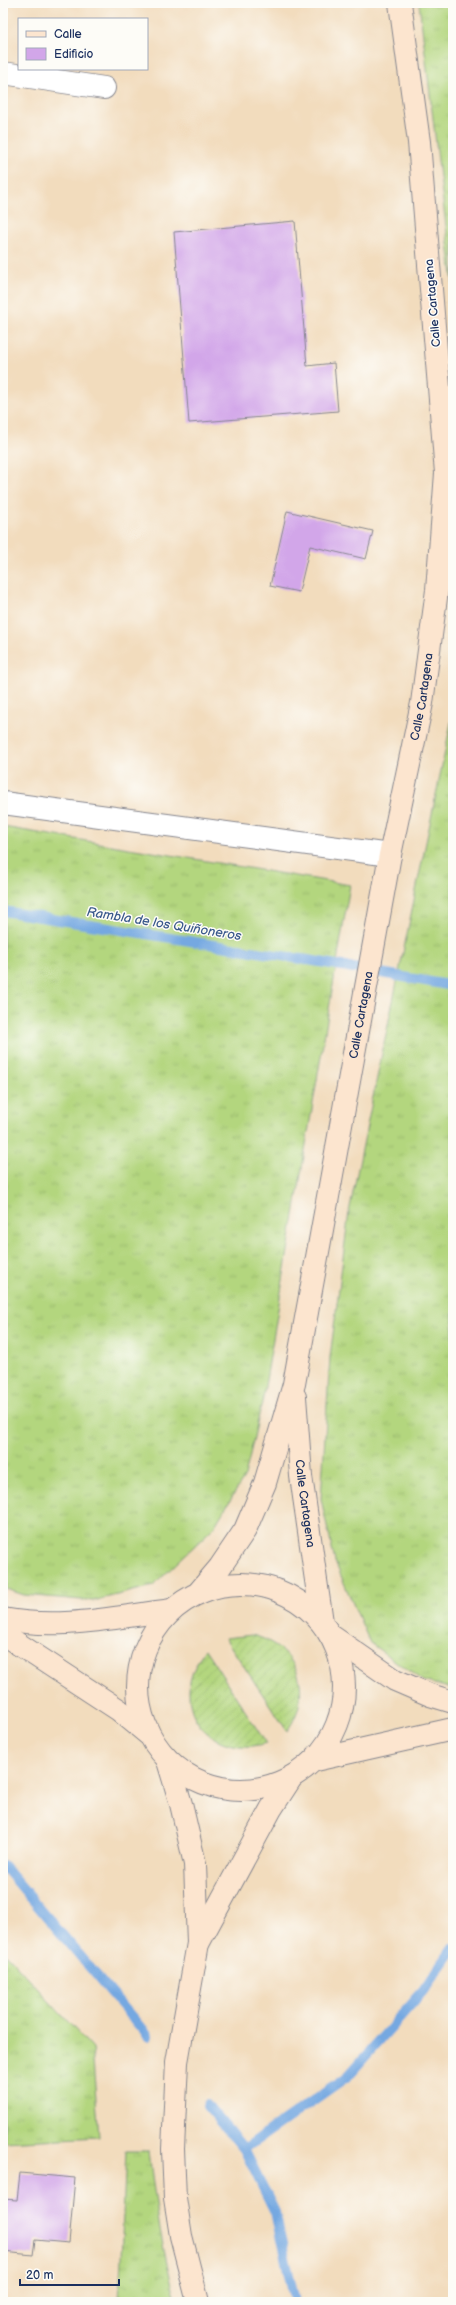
<svg xmlns="http://www.w3.org/2000/svg" width="456" height="2305" font-family="'Balsamiq Sans',sans-serif">
<style>
.grass{fill:url(#grass-tufts);stroke:#67826e}
.garden{fill:url(#garden-furrows);stroke:#67826e}
.lines{fill:none;stroke-linecap:round;stroke-linejoin:round}
.stream{stroke:#74a8e1;stroke-width:10}
.building{fill:#d2a6e9}
.minor-casing{stroke:#86868e;stroke-width:24}
.secondary-casing{stroke:#86868e;stroke-width:24}
.minor{stroke:#fff;stroke-width:22}
.secondary{stroke:#fce5cf;stroke-width:22}
.labels{text-anchor:middle;dominant-baseline:central;stroke-width:3;stroke-linejoin:round;paint-order:stroke}
.street-label{font-size:12px;fill:#1b2f5e;stroke:#fdfcf7}
.water-label{font-size:13px;font-style:italic;fill:#3a598c;stroke:#fdfcf7}
</style>
<defs>
<pattern id="grass-tufts" width="24" height="20" patternUnits="userSpaceOnUse"><rect width="24" height="20" fill="#b3d67e"/><path d="M3 7l-1-3M5 7V3M7 7l1-3M15 17l-1-3M17 17v-4M19 17l1-3" fill="none" stroke="#99b86f"/></pattern>
<pattern id="garden-furrows" width="10" height="10" patternUnits="userSpaceOnUse"><rect width="10" height="10" fill="#b3d67e"/><path d="M-1 1l2-2M0 10L10 0M9 11l2-2" fill="none" stroke="#99b86f"/></pattern>
</defs>
<rect width="100%" height="100%" fill="#fdfcf7"/>
<filter id="ink" filterUnits="userSpaceOnUse"><feTurbulence type="fractalNoise" baseFrequency=".025" numOctaves="2"/><feDisplacementMap in="SourceGraphic" scale="8" xChannelSelector="R" yChannelSelector="G"/><feConvolveMatrix kernelMatrix="1 2 1 2 8 2 1 2 1" color-interpolation-filters="sRGB"/></filter>
<filter id="wash" filterUnits="userSpaceOnUse"><feTurbulence type="fractalNoise" baseFrequency=".012" numOctaves="4" result="noise"/><feDisplacementMap in="SourceGraphic" scale="16" xChannelSelector="R" yChannelSelector="G"/><feGaussianBlur stdDeviation="0.9" result="paint"/><feColorMatrix in="noise" values="0 0 0 0 0 0 0 0 0 0 0 0 0 0 0 0 0 1.4 0 .05"/><feComposite in="paint" operator="in"/></filter>
<g filter="url(#wash)">
<rect width="100%" height="100%" fill="#f2dcbd"/>
<path class="grass" d="M419 3H453V284Z
M453 713V1689L423 1681 370 1643 335 1562 321 1499 330 1357 349 1212Z
M3 827 350 885 263 1398 245 1476 214 1527 153 1586 93 1601 24 1595 3 1588Z
M3 1951 92 2048 99 2137 3 2142Z
M126 2151H149C155 2202 162 2252 177 2302H119Z"/>
<path class="garden" d="M252 1635C298 1647 315 1692 287 1731L225 1638Z
M205 1649 266 1743C230 1755 188 1734 189 1691 189 1676 197 1661 205 1649Z"/>
<g class="lines">
<path class="stream" d="M3 911 320 962 453 986
M3 1865 148 2036
M207 2105 244 2149 275 2212 295 2302
M244 2149 348 2076 423 1991 453 1948"/>
</g>
<g id="blocks">
<path class="building" d="M295 221 307 366 334 363 338 411 189 423 174 232Z
M287 511 373 531 366 559 310 546 299 592 270 586Z
M20 2173 75 2178 69 2243 35 2240 33 2255 3 2252V2199L17 2200Z"/>
</g>
</g>
<g filter="url(#ink)">
<use href="#blocks" fill-opacity="0" stroke="#86868e" stroke-width="1"/>
<g class="lines">
<defs>
<path id="minor" d="M3 73 104 88
M3 803 390 855"/>
<g id="secondary">
<path id="s1" d="M295 1397 301 1476 322 1622"/>
<circle cx="241" cy="1687" r="103"/>
<path id="s2" d="M198 1593 220 1567 245 1530 265 1483 294 1384 390 855 422 703 437 590 446 473 419 142 400 3"/>
<path d="M3 1619C62 1630 114 1617 172 1610"/>
<path d="M3 1634 119 1710 148 1734"/>
<path d="M333 1637 395 1680 430 1695 453 1702"/>
<path d="M315 1760 453 1729"/>
<path d="M168 1761 181 1804 195 1864 198 1943 177 2062 173 2149 175 2198 181 2236 198 2302"/>
<path d="M199 1942 271 1809 291 1778"/>
</g>
</defs>
<use href="#minor" class="minor-casing"/>
<use href="#secondary" class="secondary-casing"/>
<use href="#minor" class="minor"/>
<use href="#secondary" class="secondary"/>
</g>
</g>
<g class="labels">
<g class="street-label">
<text transform="translate(433 303) rotate(-95)">Calle Cartagena</text>
<text stroke="none"><textPath href="#s2" startOffset="932">Calle Cartagena</textPath></text>
<text stroke="none"><textPath href="#s2" startOffset="608">Calle Cartagena</textPath></text>
<text stroke="none"><textPath href="#s1" startOffset="107">Calle Cartagena</textPath></text>
</g>
<g class="water-label">
<text transform="translate(164 924) rotate(9)">Rambla de los Quiñoneros</text>
</g>
</g>
<rect width="456" height="2305" fill="none" stroke="#fdfcf7" stroke-width="16"/>
<rect x="18" y="18" width="130" height="52" fill="#fdfcf7" stroke="#a3aaba"/>
<rect x="26" y="31" width="20" height="6" fill="#fce5cf" stroke="#a3aaba"/>
<text x="54" y="38" font-size="12" fill="#1b2f5e">Calle</text>
<rect x="26" y="48" width="20" height="12" fill="#d2a6e9" stroke="#a3aaba"/>
<text x="54" y="58" font-size="12" fill="#1b2f5e">Edificio</text>
<path d="M20 2279v6h99v-6" fill="none" stroke="#1b2f5e" stroke-width="2"/>
<text x="26" y="2279" font-size="12" fill="#1b2f5e" stroke="#fdfcf7" stroke-width="3" paint-order="stroke">20 m</text>
</svg>
